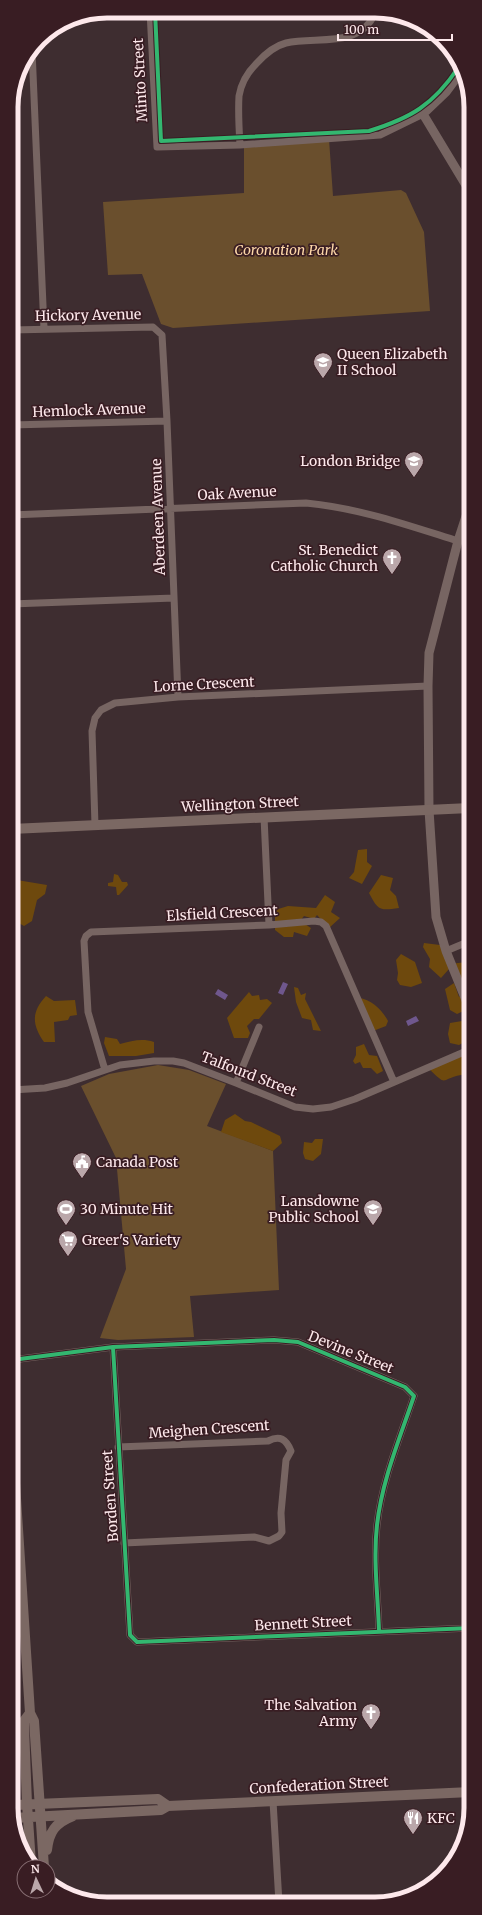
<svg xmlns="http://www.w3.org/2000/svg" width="482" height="1915" font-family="Merriweather,serif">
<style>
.green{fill:#6a4f2d}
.forest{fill:#6e490d}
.water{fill:#6f578d}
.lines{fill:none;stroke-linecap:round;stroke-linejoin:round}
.minor{stroke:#776562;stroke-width:7}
.tertiary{stroke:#776562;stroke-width:9}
.secondary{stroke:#7b6863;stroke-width:10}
.cycleway-casing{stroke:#391d23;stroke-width:6}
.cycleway{stroke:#33b770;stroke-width:4}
.labels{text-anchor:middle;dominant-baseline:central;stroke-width:3.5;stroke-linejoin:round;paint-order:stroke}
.street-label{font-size:14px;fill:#fde8eb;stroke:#391d23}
.park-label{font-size:14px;font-style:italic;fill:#fdd7a8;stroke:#391d23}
.poi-label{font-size:14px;fill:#fde8eb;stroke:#391d23;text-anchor:start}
.rim{fill:none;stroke:#fde8eb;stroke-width:5}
</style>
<rect width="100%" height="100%" fill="#3e2d30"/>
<path class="green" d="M329 139 333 196 401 190 406 193 424 232 430 311 173 328 161 324 142 274 108 275 103 202 244 193V143Z
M158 1065 189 1070 226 1084 207 1126 273 1151 279 1290 190 1296 194 1337 118 1340 100 1338 126 1269 116 1158 81 1086 109 1074Z"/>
<path class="forest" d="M367 849V862L372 866 362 884 349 878 354 872 358 850Z
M114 874 118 875 122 882H127L128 885 119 895H117L116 887 108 886V883L113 882Z
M381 875 393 878 390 890 396 896 399 908C379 911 378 910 369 893Z
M11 879 47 885 45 894 37 900 32 921 24 926 17 922 16 906 12 903Z
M325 895 335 902 331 912 340 918 329 928 317 915 314 919 304 916 300 921 311 928 307 936 294 932 293 937H284L275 930V910L288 906 316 908Z
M424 943 440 945 449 964 467 962 470 976 461 979 449 969 441 978 429 967 430 959 423 947Z
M401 954 415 962 422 983 411 987 400 985 397 980 398 973 396 960Z
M454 983 459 997 470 990V1008L457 1014 450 1010 445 989Z
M294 987 298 988 301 995 306 993 305 999 321 1031 313 1030 311 1020 302 1018 296 1002Z
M249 992 252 996 259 995 260 1000 267 999 272 1003 259 1019H254L247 1026 250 1033 248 1038H234L227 1018Z
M46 996 54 1001 75 1000 77 1015 70 1016 68 1020 54 1022 55 1042H44C32 1025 31 1012 46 996Z
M359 998C371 999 383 1011 388 1021L386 1026 373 1031Z
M462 1021 468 1031V1040L459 1045 450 1043 448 1034 450 1023Z
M105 1037 117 1039 120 1044C132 1041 142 1038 154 1042V1053L136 1056H109L104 1043Z
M364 1044 369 1055 377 1056 383 1071 377 1074 371 1068H363L360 1062 355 1064 353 1061 356 1055V1047Z
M471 1049V1073C467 1074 465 1074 461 1075 439 1079 449 1088 428 1068Z
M235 1114 245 1121 251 1122 280 1136 282 1143 273 1151 221 1132 225 1120Z
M315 1139H323L321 1154 313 1161 305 1159 303 1153 304 1142 312 1143Z"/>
<path class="water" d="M283 982 288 984 283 995 278 993Z
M218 989 228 995 225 1000 215 994Z
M416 1016 419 1021 408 1026 406 1021Z"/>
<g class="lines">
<path class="minor" d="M150 11 157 147 240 145 380 135 423 114
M32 50 44 329
M240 145C239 129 238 112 239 96 241 84 248 72 256 64 264 55 274 46 286 43 317 36 360 49 375 13
M11 330 153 327 162 335 167 421 178 697
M11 425 167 421
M11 515 306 503C359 508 407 525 458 541
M11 604 174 598
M264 817 269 925
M95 825 92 731 95 718 101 710 115 703 178 697 428 686
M446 951 470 941
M105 1070 88 1012 84 941 86 936 91 932 269 925 314 921 321 922 326 926 394 1082
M236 1083 259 1027
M12 1090 45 1088 67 1083 120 1065 154 1061H173L184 1063 236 1083 295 1107 313 1109 331 1107 355 1099 471 1049
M113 1347 130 1635 137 1642 471 1628
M12 1360 113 1347 274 1340 298 1342 405 1387 414 1396C400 1438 382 1480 377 1525 373 1560 378 1596 379 1631
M118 1447 268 1441C280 1435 286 1439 291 1451L286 1460 281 1513 282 1532 279 1536 269 1541 254 1537 124 1543
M273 1801 279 1903"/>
<path class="tertiary" d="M460 73 446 92 423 114 470 192
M470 504 458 541 429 653 428 686 429 810 436 917 446 951 470 1010"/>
<path class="secondary" d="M11 829 470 808
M12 1437 30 1713 34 1721 44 1867
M30 1713 24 1721V1727L27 1804 31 1864
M12 1805 158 1799 168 1806
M12 1818 161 1810 168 1806 471 1792
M47 1850C49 1832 55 1823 73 1816"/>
<defs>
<path id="cycleway" d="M155 11 161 141 369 131C411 118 433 105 458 68
M113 1347 130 1635 137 1642 471 1628
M12 1360 113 1347 274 1340 298 1342 405 1387 414 1396C400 1438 382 1480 377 1525 373 1560 378 1596 379 1631"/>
</defs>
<use href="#cycleway" class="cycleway-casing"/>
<use href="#cycleway" class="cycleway"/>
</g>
<defs>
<symbol id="school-pin" viewBox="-11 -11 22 30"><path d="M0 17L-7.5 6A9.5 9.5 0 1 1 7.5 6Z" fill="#baa7aa" stroke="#391d23"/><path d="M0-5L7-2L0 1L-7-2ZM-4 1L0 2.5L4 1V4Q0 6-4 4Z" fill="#fff"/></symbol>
<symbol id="church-pin" viewBox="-11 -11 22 30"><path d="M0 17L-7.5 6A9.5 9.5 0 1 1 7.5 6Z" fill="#baa7aa" stroke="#391d23"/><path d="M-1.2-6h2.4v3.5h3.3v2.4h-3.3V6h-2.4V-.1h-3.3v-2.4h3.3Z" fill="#fff"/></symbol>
<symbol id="civic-pin" viewBox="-11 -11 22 30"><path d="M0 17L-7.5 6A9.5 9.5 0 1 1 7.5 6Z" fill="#baa7aa" stroke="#391d23"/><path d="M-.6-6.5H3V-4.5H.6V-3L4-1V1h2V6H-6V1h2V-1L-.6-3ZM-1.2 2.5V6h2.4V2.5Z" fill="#fff"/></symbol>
<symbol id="stadium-pin" viewBox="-11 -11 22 30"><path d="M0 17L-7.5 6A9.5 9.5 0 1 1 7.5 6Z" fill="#baa7aa" stroke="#391d23"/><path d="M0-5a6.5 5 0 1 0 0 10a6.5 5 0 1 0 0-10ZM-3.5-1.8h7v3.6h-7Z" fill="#fff"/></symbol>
<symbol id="supermarket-pin" viewBox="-11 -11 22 30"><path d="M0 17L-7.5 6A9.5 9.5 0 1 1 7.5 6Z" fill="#baa7aa" stroke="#391d23"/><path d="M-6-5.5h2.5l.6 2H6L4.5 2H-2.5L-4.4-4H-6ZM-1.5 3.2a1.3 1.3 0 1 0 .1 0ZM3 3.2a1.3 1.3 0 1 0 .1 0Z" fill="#fff"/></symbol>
<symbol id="restaurant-pin" viewBox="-11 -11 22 30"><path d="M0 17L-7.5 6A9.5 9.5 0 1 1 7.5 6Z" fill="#baa7aa" stroke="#391d23"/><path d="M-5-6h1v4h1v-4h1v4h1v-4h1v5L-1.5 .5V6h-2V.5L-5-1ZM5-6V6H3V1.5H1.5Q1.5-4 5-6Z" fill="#fff"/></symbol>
</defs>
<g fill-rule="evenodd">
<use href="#school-pin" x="312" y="351" width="22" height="30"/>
<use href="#school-pin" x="403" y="450" width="22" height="30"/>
<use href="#church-pin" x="381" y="547" width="22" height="30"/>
<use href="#civic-pin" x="71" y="1151" width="22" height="30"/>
<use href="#stadium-pin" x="55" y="1198" width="22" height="30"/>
<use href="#school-pin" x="362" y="1198" width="22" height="30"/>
<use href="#supermarket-pin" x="57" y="1229" width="22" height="30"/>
<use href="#church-pin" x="360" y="1702" width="22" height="30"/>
<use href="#restaurant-pin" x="402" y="1807" width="22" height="30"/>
</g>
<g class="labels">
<g class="street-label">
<text transform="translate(140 80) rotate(-93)">Minto Street</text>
<text transform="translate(88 315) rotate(-1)">Hickory Avenue</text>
<text transform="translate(89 410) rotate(-2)">Hemlock Avenue</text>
<text transform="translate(237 493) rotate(-3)">Oak Avenue</text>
<text transform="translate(158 517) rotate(-92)">Aberdeen Avenue</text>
<text transform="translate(204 684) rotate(-3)">Lorne Crescent</text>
<text transform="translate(240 804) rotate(-3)">Wellington Street</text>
<text transform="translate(222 913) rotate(-3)">Elsfield Crescent</text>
<text transform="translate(249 1074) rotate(21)">Talfourd Street</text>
<text transform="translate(351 1352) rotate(22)">Devine Street</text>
<text transform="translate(209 1429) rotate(-4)">Meighen Crescent</text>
<text transform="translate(110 1496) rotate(-94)">Borden Street</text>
<text transform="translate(303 1623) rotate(-3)">Bennett Street</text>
<text transform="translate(319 1785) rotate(-3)">Confederation Street</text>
</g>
<g class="park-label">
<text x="286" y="250">Coronation Park</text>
</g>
<g class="poi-label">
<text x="337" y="354">Queen Elizabeth<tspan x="337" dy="16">II School</tspan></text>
<text x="400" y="461" text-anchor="end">London Bridge</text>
<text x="378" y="550" text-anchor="end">St. Benedict<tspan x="378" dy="16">Catholic Church</tspan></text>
<text x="96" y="1162">Canada Post</text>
<text x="359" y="1201" text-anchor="end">Lansdowne<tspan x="359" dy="16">Public School</tspan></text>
<text x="80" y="1209">30 Minute Hit</text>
<text x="82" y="1240">Greer's Variety</text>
<text x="357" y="1705" text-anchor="end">The Salvation<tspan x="357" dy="16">Army</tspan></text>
<text x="427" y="1818">KFC</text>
</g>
</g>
<path d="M0 0H482V1915H0ZM107 18H375A89 89 0 0 1 464 107V1808A89 89 0 0 1 375 1897H107A89 89 0 0 1 18 1808V107A89 89 0 0 1 107 18Z" fill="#391d23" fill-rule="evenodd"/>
<path class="rim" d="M107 18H375A89 89 0 0 1 464 107V1808A89 89 0 0 1 375 1897H107A89 89 0 0 1 18 1808V107A89 89 0 0 1 107 18Z"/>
<g transform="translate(36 1879) rotate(356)"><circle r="19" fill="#391d23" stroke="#876e73"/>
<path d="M0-3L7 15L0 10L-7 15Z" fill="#baa7aa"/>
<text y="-6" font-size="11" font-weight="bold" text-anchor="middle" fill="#fde8eb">N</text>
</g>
<path d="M338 34v6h114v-6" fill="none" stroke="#fde8eb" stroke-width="2"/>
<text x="344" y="34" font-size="12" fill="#fde8eb" stroke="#391d23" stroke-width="3" paint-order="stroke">100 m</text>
</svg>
